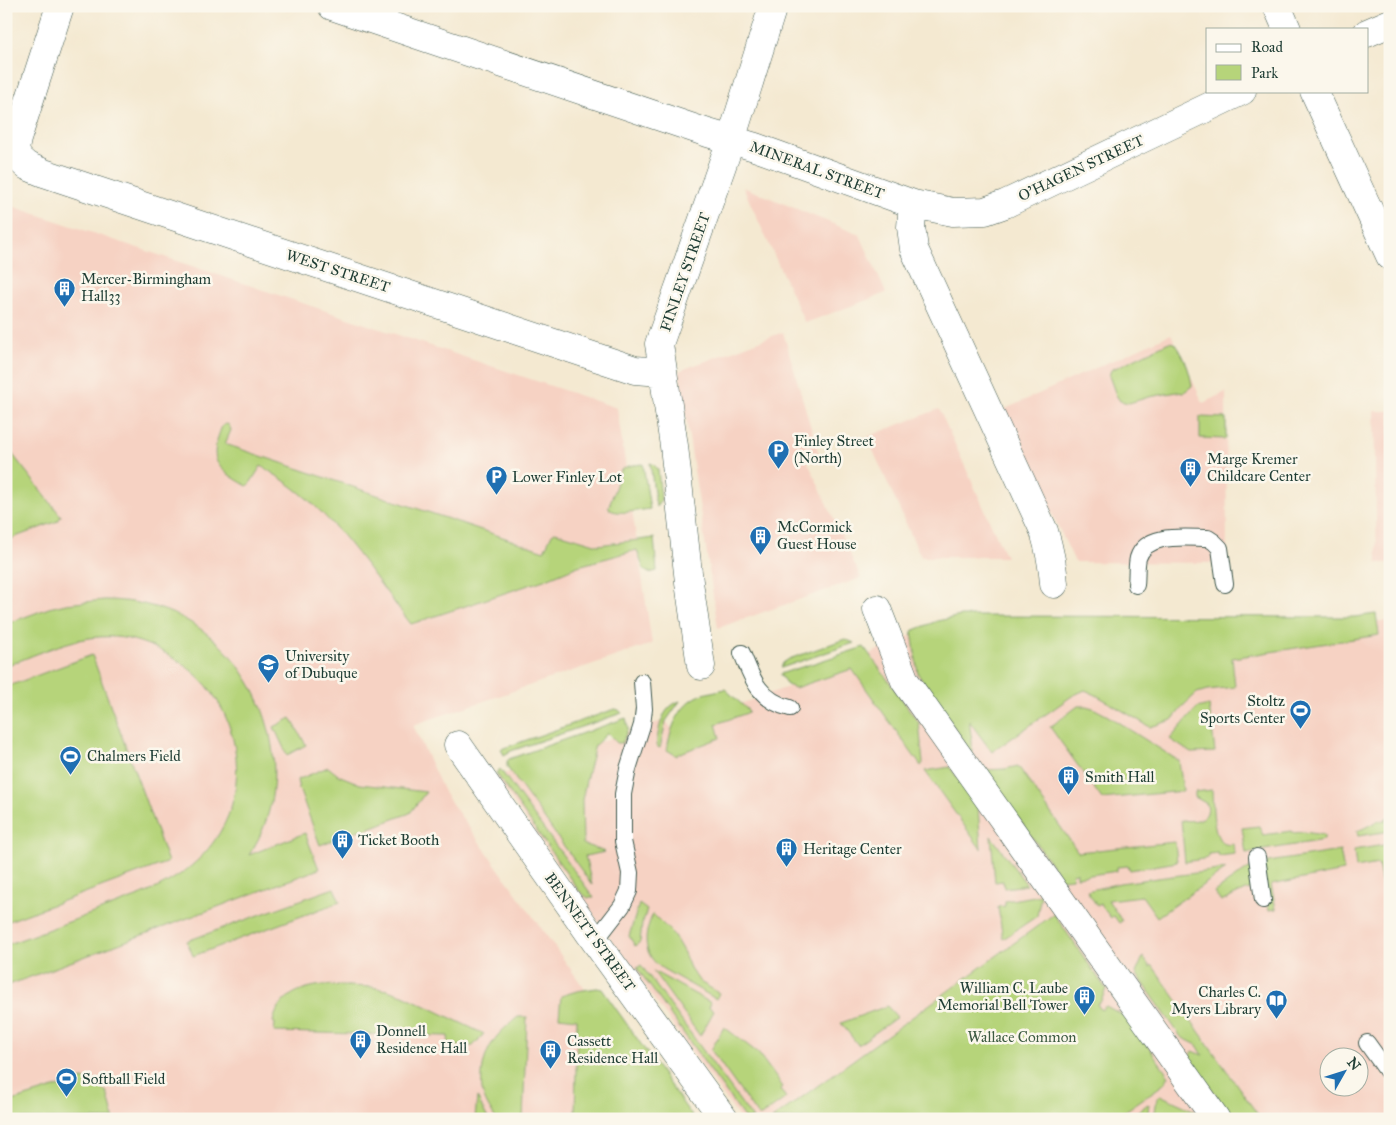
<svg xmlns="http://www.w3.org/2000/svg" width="1396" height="1125" font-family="'IM FELL Great Primer',serif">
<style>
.built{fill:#f6d2c3;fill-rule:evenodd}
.green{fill:#b6d47a;stroke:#6a8857}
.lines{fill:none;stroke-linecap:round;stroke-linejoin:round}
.lane-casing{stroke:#3f574c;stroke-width:18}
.street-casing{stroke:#3f574c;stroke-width:29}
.lane{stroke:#fff;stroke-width:16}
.street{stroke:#fff;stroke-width:28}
.labels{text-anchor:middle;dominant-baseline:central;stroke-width:5;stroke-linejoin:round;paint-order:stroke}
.street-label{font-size:15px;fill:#1f3d34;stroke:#fbf7ec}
.poi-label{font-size:15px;fill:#1f3d34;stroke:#fbf7ec;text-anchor:start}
.park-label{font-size:15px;fill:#3d5b42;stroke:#fbf7ec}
</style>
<rect width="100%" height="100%" fill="#fbf7ec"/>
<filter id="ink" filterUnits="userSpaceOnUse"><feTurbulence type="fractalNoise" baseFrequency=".02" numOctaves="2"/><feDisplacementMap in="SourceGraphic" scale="10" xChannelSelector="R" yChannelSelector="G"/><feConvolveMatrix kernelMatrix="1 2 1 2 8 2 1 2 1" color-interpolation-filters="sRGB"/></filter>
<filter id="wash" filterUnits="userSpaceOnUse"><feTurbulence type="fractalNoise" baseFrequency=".0096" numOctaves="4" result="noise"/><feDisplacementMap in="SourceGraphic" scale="20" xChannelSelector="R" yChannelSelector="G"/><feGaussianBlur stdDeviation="1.12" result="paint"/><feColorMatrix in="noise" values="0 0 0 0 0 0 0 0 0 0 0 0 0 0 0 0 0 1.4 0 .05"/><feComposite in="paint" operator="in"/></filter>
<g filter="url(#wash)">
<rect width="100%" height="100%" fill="#f4e9d1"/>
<path class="built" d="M743 187 860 235 886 293 805 323Z
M6 204 617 408 652 644 413 725 445 794 678 1119H6Z
M783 332 819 455 807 460 861 578 718 628 679 371Z
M1171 334 1203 403 1226 392 1227 563 1075 562 1003 410Z
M939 409 1006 557H921L867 437Z
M1374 411H1390V563H1377Z
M1076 620 1390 621V1119H740L495 777 665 720 671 728 840 669 898 640 935 627ZM1328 1058H1358V1088H1328Z"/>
<path class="green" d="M1169 342 1175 343C1184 355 1190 371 1192 386L1183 393 1177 392 1149 397 1129 403 1120 401 1116 395 1109 376 1111 370Z
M1200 417 1226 418V439L1200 438Z
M226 424 229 425 231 430 225 444 544 551 552 534 555 532 598 545 654 538 657 571 649 573 644 570 637 550 578 566 544 580 411 624C381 587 356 547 322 513 304 494 283 479 261 466L251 482 247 486C215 467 208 462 222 426Z
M6 446 61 516 58 521 10 539 8 533H6Z
M650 463 653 464 658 469 661 499 660 502 656 507Z
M643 464 650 509C639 510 617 516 609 509V506L621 470C627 465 635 465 643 464Z
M104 600C128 600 151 604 174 614 263 653 304 774 249 855L305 833 319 869 6 986V945L142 895C175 880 201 864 220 832 247 787 240 726 207 686 195 672 181 662 165 653 151 645 132 638 115 637 77 634 41 653 6 666V624L49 608 66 604Z
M1376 614 1379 635 1232 658 1235 687 1207 690 1197 693 1185 704 1172 720 1150 727 1096 695 1085 690 1072 696 992 752 969 721 972 741V754L918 674 912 631 937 621 961 616 1354 617Z
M845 639 854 643 781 668 783 663 789 659Z
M864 647 919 723 923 763 921 766 852 669 795 688 787 685 780 674Z
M92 655 168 862 6 922V687Z
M725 689 749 711 747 713 716 724 720 738 678 754 677 756 667 750C670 729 679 704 701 695 709 692 717 691 725 689Z
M680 701 666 721 660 748 656 746C659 728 661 708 680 701Z
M1209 705 1215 752 1191 753 1170 739 1197 708Z
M1078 706H1086L1093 708 1108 716 1179 761 1183 791 1102 799 1050 727Z
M615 709 619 710 622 713 511 751 504 755 501 749Z
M291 718 306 745 287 755 274 727Z
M626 718 628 729 622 743H617L608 733 595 745 587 776 582 800 583 844 605 852 585 856 592 885 507 767V761L509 759Z
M1018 766 1078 852 1175 842 1177 862 1130 870 1128 866 1117 867V871L1077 877V872L1073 873 1072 878 1062 879 984 770 1005 769Z
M328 767 338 775 360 784 426 792 410 813 364 830H359L320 845 299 789 297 780Z
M950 767 978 807 981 849 925 771Z
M500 769 594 898H588L579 891 496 773Z
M1212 790C1213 803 1212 834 1222 842 1225 845 1230 845 1234 844L1235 854 1219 856 1218 853 1208 854V858L1185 862 1181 820C1194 822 1211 821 1207 804L1195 797V792Z
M1390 817V831L1358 836 1357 831C1369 827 1373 821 1386 820V818Z
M1259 826 1263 835 1292 831V833L1304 832 1324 835V840L1246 853 1242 828Z
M991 836 1027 885 1004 888 1003 881 995 882Z
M1390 844V928L1385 929 1383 920 1389 919 1378 864 1356 868 1354 850Z
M1340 851 1344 871 1271 885 1276 909 1269 910 1262 863Z
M1255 864 1258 887 1245 890 1221 902 1214 892Z
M1226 869 1157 917 1142 896 1108 900 1122 921 1119 923 1114 916 1111 918 1100 904 1097 906 1087 891 1120 883Z
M334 888 340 902 193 956 187 941Z
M1041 895 1037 916 1003 939 998 907 1005 906V901Z
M639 904 647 910 642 924 640 942 635 946 629 936Z
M653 914 673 934 684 953 690 968 700 982 719 993 716 999 663 969C642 955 643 935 653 914Z
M1054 914 1106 989 1101 1001 1097 1004 1101 1010 1106 1006 1128 1018 1169 1076 1164 1084 1114 1119H772Z
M1143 957 1150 967 1152 965 1261 1119H1233L1189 1057 1193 1051 1203 1055 1197 1045 1181 1037 1136 973Z
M641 965 753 1119H745L637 968Z
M653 971 711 1003 709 1007 714 1011 700 1036Z
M323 985 372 987 387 990 403 995 484 1034 473 1046H449L448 1036 274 1032 275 1023 273 1022C279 996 299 988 323 985Z
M597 988 602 989 694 1119H575L577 1019 559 1017 561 996 577 991Z
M887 1006 897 1017 858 1045 841 1023Z
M518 1017H527L523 1119H496C490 1110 484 1100 482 1090 481 1085 482 1080 482 1075 484 1048 498 1032 518 1017Z
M724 1027 758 1053 783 1087 780 1089 786 1098 761 1116H758L711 1050Z
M83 1079 107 1092 114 1119H6V1103Z
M1160 1095 1193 1110 1199 1119H1154L1157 1098Z
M477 1097 488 1119H475Z
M1148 1104 1149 1105 1147 1119H1127Z"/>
</g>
<g filter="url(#ink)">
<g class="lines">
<defs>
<path id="lane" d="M1136 585C1137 576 1136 566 1138 558 1146 532 1186 538 1208 538L1214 542 1220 548 1225 584
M742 653C752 679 760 701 790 708
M1257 857 1263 900
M595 941 622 906 629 891 630 873 623 841V794L628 769 642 725 644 709 642 682
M1367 1043 1390 1075"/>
<path id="street" d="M332 6 708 133 755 147 913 204 911 227 914 249 1044 531C1049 548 1053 566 1054 584
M1277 6 1287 29
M1367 33 1390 23
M1314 91 1390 256
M18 158 27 166 44 173 635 370 662 372
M18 158 15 149 17 139 60 6
M913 204 953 212 985 211 1005 204 1242 91
M877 609 905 681 1216 1119
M701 666 689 582 674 446 659 344 731 140 773 6
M458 745 595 941 724 1119"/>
</defs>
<use href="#lane" class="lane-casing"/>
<use href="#street" class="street-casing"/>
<use href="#lane" class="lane"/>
<use href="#street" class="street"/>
</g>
</g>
<defs>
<symbol id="building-pin" viewBox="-11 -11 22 30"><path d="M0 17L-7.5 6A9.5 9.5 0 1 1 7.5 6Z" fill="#1f6fb2" stroke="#fbf7ec"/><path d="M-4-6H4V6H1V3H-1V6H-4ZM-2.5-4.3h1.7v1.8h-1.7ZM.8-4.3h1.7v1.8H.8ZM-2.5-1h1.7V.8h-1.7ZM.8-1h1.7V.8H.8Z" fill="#fff"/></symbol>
<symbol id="parking-pin" viewBox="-11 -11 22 30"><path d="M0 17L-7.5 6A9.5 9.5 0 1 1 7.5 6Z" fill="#1f6fb2" stroke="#fbf7ec"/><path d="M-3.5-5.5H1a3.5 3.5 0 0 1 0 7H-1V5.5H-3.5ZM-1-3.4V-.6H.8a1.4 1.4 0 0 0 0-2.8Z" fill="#fff"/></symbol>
<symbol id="university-pin" viewBox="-11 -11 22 30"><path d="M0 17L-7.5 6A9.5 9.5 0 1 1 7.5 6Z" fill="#1f6fb2" stroke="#fbf7ec"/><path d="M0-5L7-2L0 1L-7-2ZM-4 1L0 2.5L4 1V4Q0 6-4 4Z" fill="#fff"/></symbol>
<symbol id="stadium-pin" viewBox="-11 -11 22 30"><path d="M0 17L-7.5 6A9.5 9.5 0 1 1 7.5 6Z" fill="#1f6fb2" stroke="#fbf7ec"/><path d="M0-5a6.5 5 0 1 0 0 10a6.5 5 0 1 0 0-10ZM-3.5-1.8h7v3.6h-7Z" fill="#fff"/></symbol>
<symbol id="library-pin" viewBox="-11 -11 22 30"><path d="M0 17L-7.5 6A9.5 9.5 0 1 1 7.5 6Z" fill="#1f6fb2" stroke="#fbf7ec"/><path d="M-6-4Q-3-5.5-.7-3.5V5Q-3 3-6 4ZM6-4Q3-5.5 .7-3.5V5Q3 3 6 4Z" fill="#fff"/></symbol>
</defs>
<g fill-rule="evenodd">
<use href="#building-pin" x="52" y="276" width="25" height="34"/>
<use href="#parking-pin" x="766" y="438" width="25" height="34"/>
<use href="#building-pin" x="1178" y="456" width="25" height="34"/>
<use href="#parking-pin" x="484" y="464" width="25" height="34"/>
<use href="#building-pin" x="748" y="524" width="25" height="34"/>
<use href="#university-pin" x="256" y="652" width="25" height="34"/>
<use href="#stadium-pin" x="1288" y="698" width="25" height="34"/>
<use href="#stadium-pin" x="58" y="744" width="25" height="34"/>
<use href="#building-pin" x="1056" y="764" width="25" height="34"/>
<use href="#building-pin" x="330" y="828" width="25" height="34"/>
<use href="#building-pin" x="774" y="836" width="25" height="34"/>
<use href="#building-pin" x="1072" y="984" width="25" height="34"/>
<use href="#library-pin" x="1264" y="988" width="25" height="34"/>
<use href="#building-pin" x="348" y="1028" width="25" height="34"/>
<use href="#building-pin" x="538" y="1038" width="25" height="34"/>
<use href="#stadium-pin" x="54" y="1066" width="25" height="34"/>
</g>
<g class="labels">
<g class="street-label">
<text transform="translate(1081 168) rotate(-25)">O'HAGEN STREET</text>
<text transform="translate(817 170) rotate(20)">MINERAL STREET</text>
<text transform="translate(338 271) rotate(18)">WEST STREET</text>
<text transform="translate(685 272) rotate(-71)">FINLEY STREET</text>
<text transform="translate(590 932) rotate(54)">BENNETT STREET</text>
</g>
<g class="poi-label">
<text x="81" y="279">Mercer-Birmingham<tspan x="81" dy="17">Hall33</tspan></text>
<text x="794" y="441">Finley Street<tspan x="794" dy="17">(North)</tspan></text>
<text x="1207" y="459">Marge Kremer<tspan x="1207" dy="17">Childcare Center</tspan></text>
<text x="512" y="477">Lower Finley Lot</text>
<text x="777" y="527">McCormick<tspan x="777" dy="17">Guest House</tspan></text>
<text x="285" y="656">University<tspan x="285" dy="17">of Dubuque</tspan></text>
<text x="1285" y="701" text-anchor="end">Stoltz<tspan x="1285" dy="17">Sports Center</tspan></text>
<text x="87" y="756">Chalmers Field</text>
<text x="1085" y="777">Smith Hall</text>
<text x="358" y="840">Ticket Booth</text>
<text x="803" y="849">Heritage Center</text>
<text x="1068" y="988" text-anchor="end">William C. Laube<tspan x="1068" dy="17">Memorial Bell Tower</tspan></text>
<text x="1261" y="992" text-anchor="end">Charles C.<tspan x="1261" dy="17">Myers Library</tspan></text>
<text x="376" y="1031">Donnell<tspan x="376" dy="17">Residence Hall</tspan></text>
<text x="567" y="1041">Cassett<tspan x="567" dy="17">Residence Hall</tspan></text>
<text x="82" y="1079">Softball Field</text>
</g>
<g class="park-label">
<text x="1022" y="1037">Wallace Common</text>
</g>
</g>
<rect width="1396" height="1125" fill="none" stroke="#fbf7ec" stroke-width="25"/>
<rect x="1206" y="28" width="162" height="65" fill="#fbf7ec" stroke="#a3ada2"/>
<rect x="1216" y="44" width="25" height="8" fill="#ffffff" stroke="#a3ada2"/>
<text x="1251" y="52" font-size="15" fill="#1f3d34">Road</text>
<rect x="1216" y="65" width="25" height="15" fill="#b6d47a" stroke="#a3ada2"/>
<text x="1251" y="78" font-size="15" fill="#1f3d34">Park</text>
<g transform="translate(1344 1072) rotate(51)"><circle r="24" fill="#fbf7ec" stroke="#a3ada2"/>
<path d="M0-4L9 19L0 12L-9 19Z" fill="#1f6fb2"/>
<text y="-8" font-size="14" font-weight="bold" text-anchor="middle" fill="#1f3d34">N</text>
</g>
</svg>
